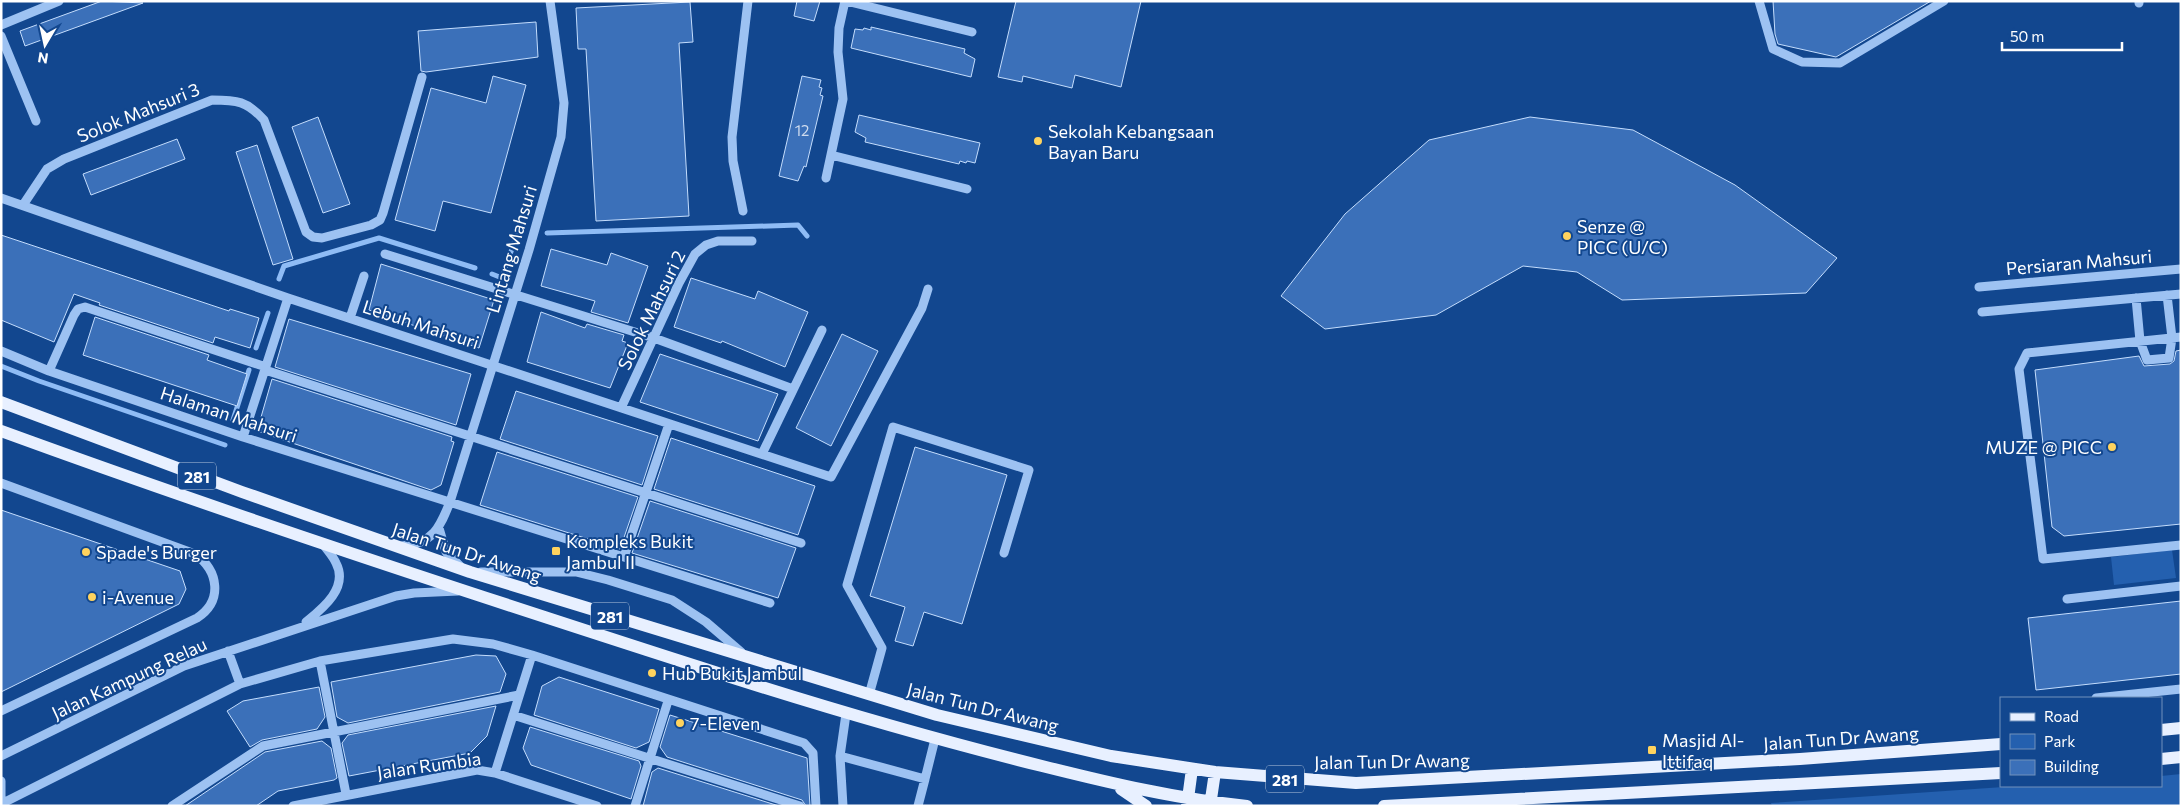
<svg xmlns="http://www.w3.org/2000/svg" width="2182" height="807" font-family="Commissioner,sans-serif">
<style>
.green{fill:#2460af}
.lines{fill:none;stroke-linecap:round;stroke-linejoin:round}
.stream{stroke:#8fbcf5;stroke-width:5}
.building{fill:#3b70b9;stroke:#c4ddfd}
.minor{stroke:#9dc2f2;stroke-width:9}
.major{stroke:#e8f0ff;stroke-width:12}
.poi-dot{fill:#ffd35e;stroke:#12478f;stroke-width:2}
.labels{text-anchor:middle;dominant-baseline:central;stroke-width:4;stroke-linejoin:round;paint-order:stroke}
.number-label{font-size:15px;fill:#cedbee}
.shield{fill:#12478f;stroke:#b8c8dd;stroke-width:1}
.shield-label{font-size:16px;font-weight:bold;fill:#fff}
.street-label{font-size:18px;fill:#fff;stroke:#12478f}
.poi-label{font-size:18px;fill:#fff;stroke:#12478f;text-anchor:start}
</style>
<rect width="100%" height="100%" fill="#12478f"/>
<path class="green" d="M2172 550 2176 578 2114 585 2111 557Z
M2181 774V806H1772L1771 803 2018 786H2161V776Z"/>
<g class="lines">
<path class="stream" d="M547 233 798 225 807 236
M492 274 502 278 518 231H522
M279 279 284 266 379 238 475 268
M256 348 268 313
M1 366 39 381 225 445
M233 420 249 370"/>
</g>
<path class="building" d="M102 1 143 3 25 46 20 31Z
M797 1H820L814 21 794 16Z
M1016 1H1141L1121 87 1075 75 1072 88 1023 76 1022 82 998 77Z
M1773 1H1931L1836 57 1778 44 1775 34Z
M690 2 693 42 679 43 689 216 596 221 586 49H578L576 8Z
M536 22 538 57 426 72 421 71 418 31Z
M871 27 965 49 964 53 975 59 971 77 851 48 855 29 863 30 864 28 871 30Z
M493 76 526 85 491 213 443 201 435 231 395 220 431 88 486 103Z
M802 76 821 80 819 87 822 88 820 95 823 96 806 167 804 166 798 181 779 176Z
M859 115 980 143 975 163 967 161 966 163 960 161 959 164 865 142 866 138 855 132Z
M318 117 350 204 323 213 292 127Z
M1530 117 1633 130 1735 185 1837 258 1806 293 1622 300 1577 272 1523 266 1436 315 1325 329 1281 296 1345 214 1429 140Z
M177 139 185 159 91 195 83 174Z
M257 145 293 259 273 265 236 152Z
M1 235 229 311 230 309 259 318 250 348 215 337 213 343 99 305 100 303 74 294 54 342 1 320Z
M551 249 607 265 611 253 648 266 628 323 591 312 595 301 541 286Z
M381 264 494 300 479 348 369 310Z
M691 278 755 299 758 291 808 312 785 367 722 341 721 343 674 327Z
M541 312 585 328 587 324 624 335 622 341 628 343 610 388 527 362Z
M95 317 209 355 207 360 247 374 237 406 83 355Z
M289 319 471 374 456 425 275 367Z
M842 334 878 351 831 446 796 428Z
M2181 350V524L2064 536 2052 527 2035 370 2139 356 2144 366 2170 364 2174 361 2176 351Z
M660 354 778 394 758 441 640 402Z
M272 379 452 437 451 441 454 442 441 485 431 490 257 431Z
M516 391 658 436 642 485 500 439Z
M671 438 815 486 798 535 654 489Z
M915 447 1007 475 962 624 924 612 913 646 895 641 905 607 870 596Z
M497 452 638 497 620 549 480 505Z
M650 501 796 548 778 598 632 553Z
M1 510 180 571 186 589 179 604 1 692Z
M2181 601V674L2036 690 2028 618Z
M476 655 496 656 506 674 500 692 348 723 337 717 331 682Z
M559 677 659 709 649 742 636 748 534 715 542 686Z
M319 687 325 717 317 729 262 740 250 747 227 711 243 701Z
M496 706 487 736 470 753 349 776 342 743 348 735Z
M670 715 807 758 810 806H806L802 800 667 757 660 747Z
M530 727 639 761 641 766 631 799 531 765 523 748Z
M322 741 331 748 337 778 334 780 278 791 256 806H185L265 752Z
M658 768 779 806H643L652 772Z"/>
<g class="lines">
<path class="minor" d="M846 1 972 32
M1759 1 1773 49 1802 62 1840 63 1944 1
M2139 3V1
M1 25 59 1
M1 36 36 121
M831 155 967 189
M826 178 843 99 838 52 839 28 845 1
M1 198 288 298 831 477 922 308 928 289
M23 205 47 169 64 159 212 100C237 100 247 101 264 120L306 232 313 237 322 238 371 225 380 220 383 213 422 77
M743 211 733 161 732 137 748 1
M385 254 654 338 793 389
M1979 287 2181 269
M2136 298 2140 341 2147 360 2169 358 2172 338 2167 295
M1982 312 2181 294
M350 318 364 276
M2181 337 2027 353 2019 369 2043 559 2181 545
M1 351 49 371 243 437 770 603
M265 370 801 543
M49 371 74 315 78 309 85 307 266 367
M621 408 679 283 695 254 706 245 718 241H752
M243 437 288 298
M762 454 822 330
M1 483 195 554C219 571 223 601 197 618L1 711
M439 528 446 552 460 566
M402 546C433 544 440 527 450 502L529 250 561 137 564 103 550 1
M624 557 669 424
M481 572H576L608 580 672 600 706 622 741 652
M2067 599 2181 586
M306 622C322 609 349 588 336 563 333 556 327 550 323 544
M228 651 240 684
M320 661 346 794
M869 695 882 648 847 585 893 427 1029 470 1004 553
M2096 698 2181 689
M513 715 800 806
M1 756 184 666 396 596 414 593 458 591
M840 756 925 779 935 739
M495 773 532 655
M1 781V800
M1 804 240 684 320 661 453 639 493 644 532 655 804 743 813 753 816 806
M172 806 263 746 519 695
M293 806 477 770 495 773 597 806
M635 806 668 701
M843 806 840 756 846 714
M918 806 925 779"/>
<path class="major" d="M1 402 242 492 470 572 937 715 1111 756 1215 772 1356 783 1800 759 2001 744
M1 431C231 515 463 591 696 666 810 703 925 737 1042 766 1110 783 1177 799 1247 806
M2161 730 2181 728
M2161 759 2181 757
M1121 789 1146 806
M1187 806 1192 769
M1210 806 1215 772
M1384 806 2001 773"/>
</g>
<g class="poi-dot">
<circle cx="1038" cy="141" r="5"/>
<circle cx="1567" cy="236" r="5"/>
<circle cx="2112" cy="447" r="5"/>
<rect x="551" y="546" width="10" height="10" rx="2.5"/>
<circle cx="86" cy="552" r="5"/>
<circle cx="92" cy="597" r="5"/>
<circle cx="652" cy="673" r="5"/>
<circle cx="680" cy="723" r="5"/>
<rect x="1647" y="745" width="10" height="10" rx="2.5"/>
</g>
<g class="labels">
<g class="number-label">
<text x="802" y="130">12</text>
</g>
<g class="shield">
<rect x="178" y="462.5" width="38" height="27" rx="4"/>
<rect x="591" y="602.5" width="38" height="27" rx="4"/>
<rect x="1266" y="765.5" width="38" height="27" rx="4"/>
</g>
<g class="shield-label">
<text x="197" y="476">281</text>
<text x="610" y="616">281</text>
<text x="1285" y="779">281</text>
</g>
<g class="street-label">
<text transform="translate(138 112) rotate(-22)">Solok Mahsuri 3</text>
<text transform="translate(511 249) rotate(-73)">Lintang Mahsuri</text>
<text transform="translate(2079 262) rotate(-5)">Persiaran Mahsuri</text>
<text transform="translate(651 310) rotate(-64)">Solok Mahsuri 2</text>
<text transform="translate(421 324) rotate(18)">Lebuh Mahsuri</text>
<text transform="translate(229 414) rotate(18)">Halaman Mahsuri</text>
<text transform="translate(467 552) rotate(18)">Jalan Tun Dr Awang</text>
<text transform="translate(129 678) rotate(-25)">Jalan Kampung Relau</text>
<text transform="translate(983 707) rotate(14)">Jalan Tun Dr Awang</text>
<text transform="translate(1841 738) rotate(-4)">Jalan Tun Dr Awang</text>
<text transform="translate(1392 761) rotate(-1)">Jalan Tun Dr Awang</text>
<text transform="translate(429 765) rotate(-8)">Jalan Rumbia</text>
</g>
<g class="poi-label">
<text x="1048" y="131">Sekolah Kebangsaan<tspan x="1048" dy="21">Bayan Baru</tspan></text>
<text x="1577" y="226">Senze @<tspan x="1577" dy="21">PICC (U/C)</tspan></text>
<text x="2102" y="447" text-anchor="end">MUZE @ PICC</text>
<text x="566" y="541">Kompleks Bukit<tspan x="566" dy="21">Jambul II</tspan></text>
<text x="96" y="552">Spade's Burger</text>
<text x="102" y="597">i-Avenue</text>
<text x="662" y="673">Hub Bukit Jambul</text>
<text x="690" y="723">7-Eleven</text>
<text x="1662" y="740">Masjid Al-<tspan x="1662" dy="21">Ittifaq</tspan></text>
</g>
</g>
<rect width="2182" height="807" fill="none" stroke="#ffffff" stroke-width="5"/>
<rect x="2000" y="697" width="162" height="90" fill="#12478f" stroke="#7191bc"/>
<rect x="2010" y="713" width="25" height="8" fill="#e8f0ff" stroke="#7191bc"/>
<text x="2044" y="722" font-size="15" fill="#ffffff">Road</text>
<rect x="2010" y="734" width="25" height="15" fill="#2460af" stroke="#7191bc"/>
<text x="2044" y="747" font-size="15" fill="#ffffff">Park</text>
<rect x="2010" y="760" width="25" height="15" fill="#3b70b9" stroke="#7191bc"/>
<text x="2044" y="772" font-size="15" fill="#ffffff">Building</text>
<g transform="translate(45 45) rotate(189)" stroke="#12478f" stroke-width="4" paint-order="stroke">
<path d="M0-4L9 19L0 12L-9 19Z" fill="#ffffff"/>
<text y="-8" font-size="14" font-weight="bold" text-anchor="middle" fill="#ffffff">N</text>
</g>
<path d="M2002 42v8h120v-8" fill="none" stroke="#ffffff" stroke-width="2.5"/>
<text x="2010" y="42" font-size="15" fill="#ffffff" stroke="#12478f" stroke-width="4" paint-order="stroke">50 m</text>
</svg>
